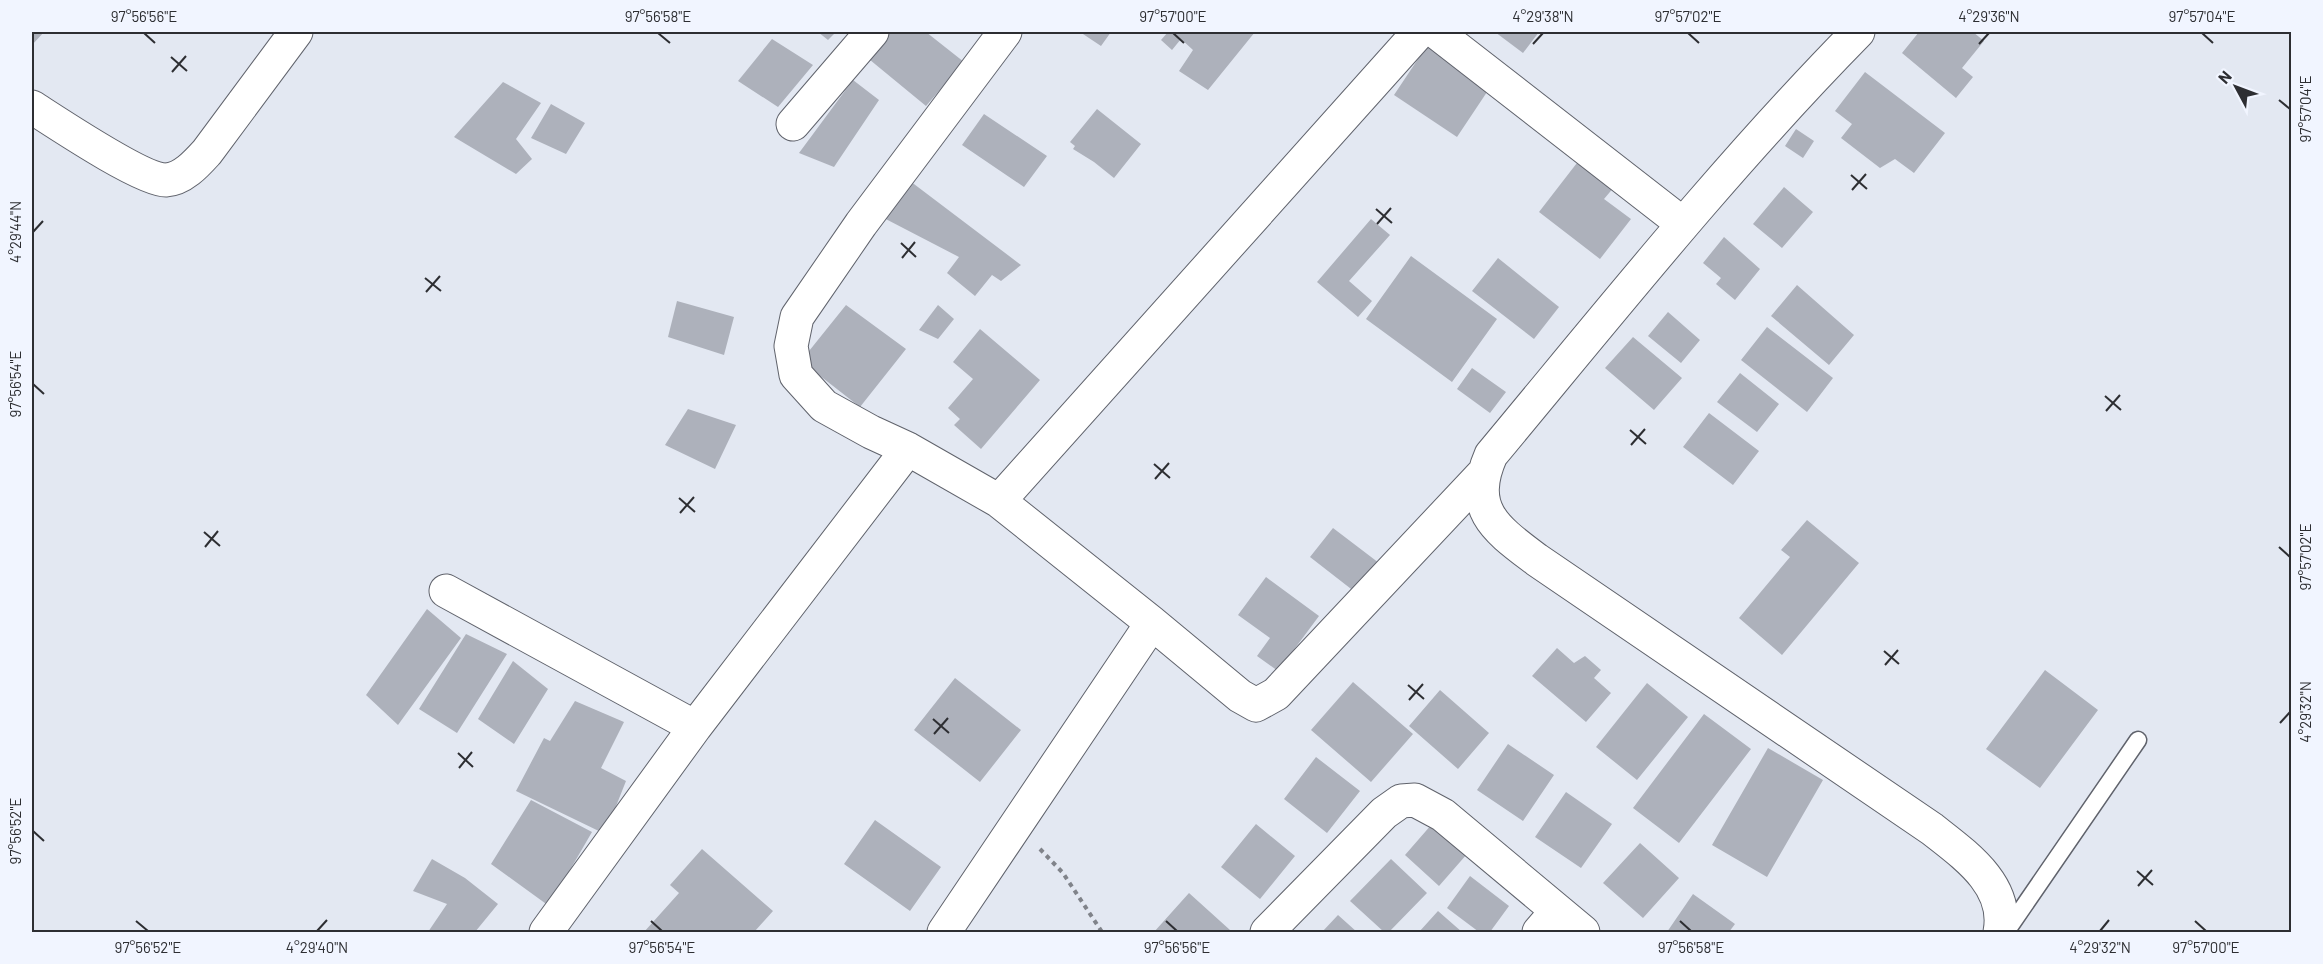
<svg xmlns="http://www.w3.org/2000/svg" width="2323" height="964" font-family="Barlow,sans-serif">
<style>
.building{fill:#adb1bb}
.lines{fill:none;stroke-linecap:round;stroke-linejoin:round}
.service-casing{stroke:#60636c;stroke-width:19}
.minor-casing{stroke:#60636c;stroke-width:35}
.path{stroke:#80838a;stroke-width:4;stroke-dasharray:4.5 4.5;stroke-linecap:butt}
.service{stroke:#fff;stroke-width:16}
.minor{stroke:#fff;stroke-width:33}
.ticks{fill:none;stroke:#2d2e32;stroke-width:2}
.neatline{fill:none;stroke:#2d2e32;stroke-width:2}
.ticks-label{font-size:15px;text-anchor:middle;fill:#2d2e32}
</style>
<rect width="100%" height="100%" fill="#e3e8f2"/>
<path class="building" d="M32 32H44L32 45Z
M818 32H836L828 40Z
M882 32H926L964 62 926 106 864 55Z
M1080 32H1111L1101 46Z
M1168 32H1255L1208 90 1179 71 1193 50 1181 39 1172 50 1161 40Z
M1495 32H1539L1523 53Z
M1919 32H1973L1984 41 1962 68 1973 77 1956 98 1902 53Z
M772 39 813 65 778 107 738 81Z
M1428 44 1491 86 1457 137 1394 95Z
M1865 72 1945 133 1914 173 1895 159 1880 168 1841 138 1852 124 1835 111Z
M853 80 879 100 834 167 799 153Z
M503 82 541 103 516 139 532 159 516 174 454 137Z
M551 104 585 123 566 154 531 138Z
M1097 109 1141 144 1114 178 1094 162 1073 149 1075 146 1070 142Z
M984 114 1047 156 1024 187 962 145Z
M1796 129 1814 141 1803 158 1785 146Z
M1580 159 1615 186 1604 199 1631 219 1600 259 1539 212Z
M906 178 1021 265 1001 281 992 275 975 296 947 273 959 257 878 215Z
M1784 187 1813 212 1782 248 1753 224Z
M1371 219 1390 235 1349 281 1372 301 1358 317 1317 282Z
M1724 237 1760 269 1735 300 1716 284 1721 278 1703 263Z
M1411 256 1497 319 1452 382 1366 319Z
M1498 258 1559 307 1534 339 1472 291Z
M1797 285 1854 335 1829 365 1771 316Z
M677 301 734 317 724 355 668 337Z
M846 305 906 349 860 407 801 361Z
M938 305 954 319 938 339 919 330Z
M1668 312 1700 340 1681 363 1648 336Z
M1767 327 1833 378 1807 412 1741 360Z
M980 329 1040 380 981 449 954 425 960 419 948 408 973 379 953 362Z
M1633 337 1682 378 1654 410 1605 368Z
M1472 368 1506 392 1490 413 1457 389Z
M1740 373 1779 404 1757 432 1717 402Z
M688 409 736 425 715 469 665 445Z
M1709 413 1759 451 1733 485 1683 447Z
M1807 520 1859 563 1782 655 1739 618 1790 557 1781 550Z
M1333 528 1379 563 1355 592 1310 557Z
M1266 577 1319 616 1278 671 1257 656 1270 638 1238 615Z
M427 609 461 638 398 725 366 695Z
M466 634 507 654 457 733 419 709Z
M1557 648 1574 663 1585 656 1601 670 1594 678 1611 693 1586 722 1532 676Z
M513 661 548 689 514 744 478 719Z
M2045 670 2098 710 2040 788 1986 749Z
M955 678 1021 730 980 782 914 730Z
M1353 682 1413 734 1371 782 1311 730Z
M1647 683 1688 717 1637 780 1596 747Z
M1440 690 1489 733 1458 769 1409 726Z
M575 701 624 722 601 768 626 781 605 834 516 791 544 738 550 741Z
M1704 714 1751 749 1679 843 1633 808Z
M1508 744 1554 775 1523 821 1477 790Z
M1768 748 1823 780 1767 877 1712 845Z
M1316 757 1360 791 1327 833 1284 799Z
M1566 792 1612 824 1581 868 1535 837Z
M531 800 592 832 549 906 491 864Z
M875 820 941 867 910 911 844 864Z
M1256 824 1295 856 1260 899 1221 867Z
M1432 824 1467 854 1439 886 1405 855Z
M1640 843 1679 878 1643 918 1603 883Z
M702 849 773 911 755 931 757 932H644L679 893 670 885Z
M432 859 465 878 498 904 475 932H428L447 904 413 891Z
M1391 859 1427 893 1389 932H1384L1350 901Z
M1470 876 1509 906 1490 932H1479L1447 908Z
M1189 893 1230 930 1228 932H1154Z
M1693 894 1735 924 1729 932H1667Z
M1438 911 1462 932H1419Z
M1338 915 1357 932H1322Z"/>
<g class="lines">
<defs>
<path id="service" d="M2006 932 2138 740"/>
<path id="minor" d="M1436 32 1683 224
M1858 32C1727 165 1610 312 1491 455 1467 510 1496 529 1537 560L1932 829C1965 855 2009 885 2000 932
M32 107C57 123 142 180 166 180 183 179 197 163 207 152L296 32
M793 124 872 32
M999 501 1419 32
M446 591 695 727
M1152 623 1240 696 1256 705 1276 694 1482 475
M546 932 695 727 908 449
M944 932 1152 623 999 501 908 449 871 432 824 406 796 375 791 346 797 317 861 224 1005 32
M1267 932 1384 813 1401 801 1415 800 1443 815 1583 932
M1539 932 1557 911"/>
</defs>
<use href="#service" class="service-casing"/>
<use href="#minor" class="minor-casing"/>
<path class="path" d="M1040 849 1063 873 1102 932"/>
<use href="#service" class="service"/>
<use href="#minor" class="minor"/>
</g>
<path class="ticks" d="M144 33 155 43M658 33 670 43M1173 33 1184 43M1688 33 1699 43M2202 33 2213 43M1533 44 1543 33M1979 44 1989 33M171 57 187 71M172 72 186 56M2279 100 2290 109M1851 175 1867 189M1852 190 1866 174M1376 209 1392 223M1377 224 1391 208M33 232 43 221M901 243 916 257M902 258 915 242M425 278 441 291M426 292 440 276M33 384 44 394M2105 396 2121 410M2106 411 2120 395M1630 430 1646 444M1631 445 1645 429M1154 464 1170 478M1155 479 1169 463M679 498 695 512M680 513 694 497M204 532 220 546M205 547 218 531M2279 547 2290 557M1884 651 1899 664M1885 665 1898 650M1408 685 1424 699M1409 700 1423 684M933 719 949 733M2280 723 2290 712M934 734 948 718M458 753 473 767M459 768 472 752M33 831 44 841M2137 871 2153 885M2138 886 2152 870M136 921 148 931M651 921 662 931M1166 921 1177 931M1680 921 1691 931M2195 921 2206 931M317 931 327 920M2100 931 2109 920"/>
<rect width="2323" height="964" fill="none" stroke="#f1f5ff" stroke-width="66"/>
<g transform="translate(2236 87) rotate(311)" stroke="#f1f5ff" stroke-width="4.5" paint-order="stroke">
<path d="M0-4.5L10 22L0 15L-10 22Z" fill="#2d2e32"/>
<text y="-9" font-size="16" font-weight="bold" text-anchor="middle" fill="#2d2e32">N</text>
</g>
<rect x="33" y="33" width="2257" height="898" class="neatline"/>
<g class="ticks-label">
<text x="144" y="22">97°56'56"E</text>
<text x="658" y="22">97°56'58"E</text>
<text x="1173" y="22">97°57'00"E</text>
<text x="1543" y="22">4°29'38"N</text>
<text x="1688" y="22">97°57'02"E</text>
<text x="1989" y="22">4°29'36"N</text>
<text x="2202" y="22">97°57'04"E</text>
<text transform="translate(2306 109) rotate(-90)" y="5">97°57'04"E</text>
<text transform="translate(16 232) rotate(-90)" y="5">4°29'44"N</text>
<text transform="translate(16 384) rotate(-90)" y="5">97°56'54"E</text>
<text transform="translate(2306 557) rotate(-90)" y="5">97°57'02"E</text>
<text transform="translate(2306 712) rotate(-90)" y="5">4°29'32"N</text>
<text transform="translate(16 831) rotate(-90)" y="5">97°56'52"E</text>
<text x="148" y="953">97°56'52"E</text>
<text x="317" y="953">4°29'40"N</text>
<text x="662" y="953">97°56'54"E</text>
<text x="1177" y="953">97°56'56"E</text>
<text x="1691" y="953">97°56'58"E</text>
<text x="2100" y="953">4°29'32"N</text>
<text x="2206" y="953">97°57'00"E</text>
</g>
</svg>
